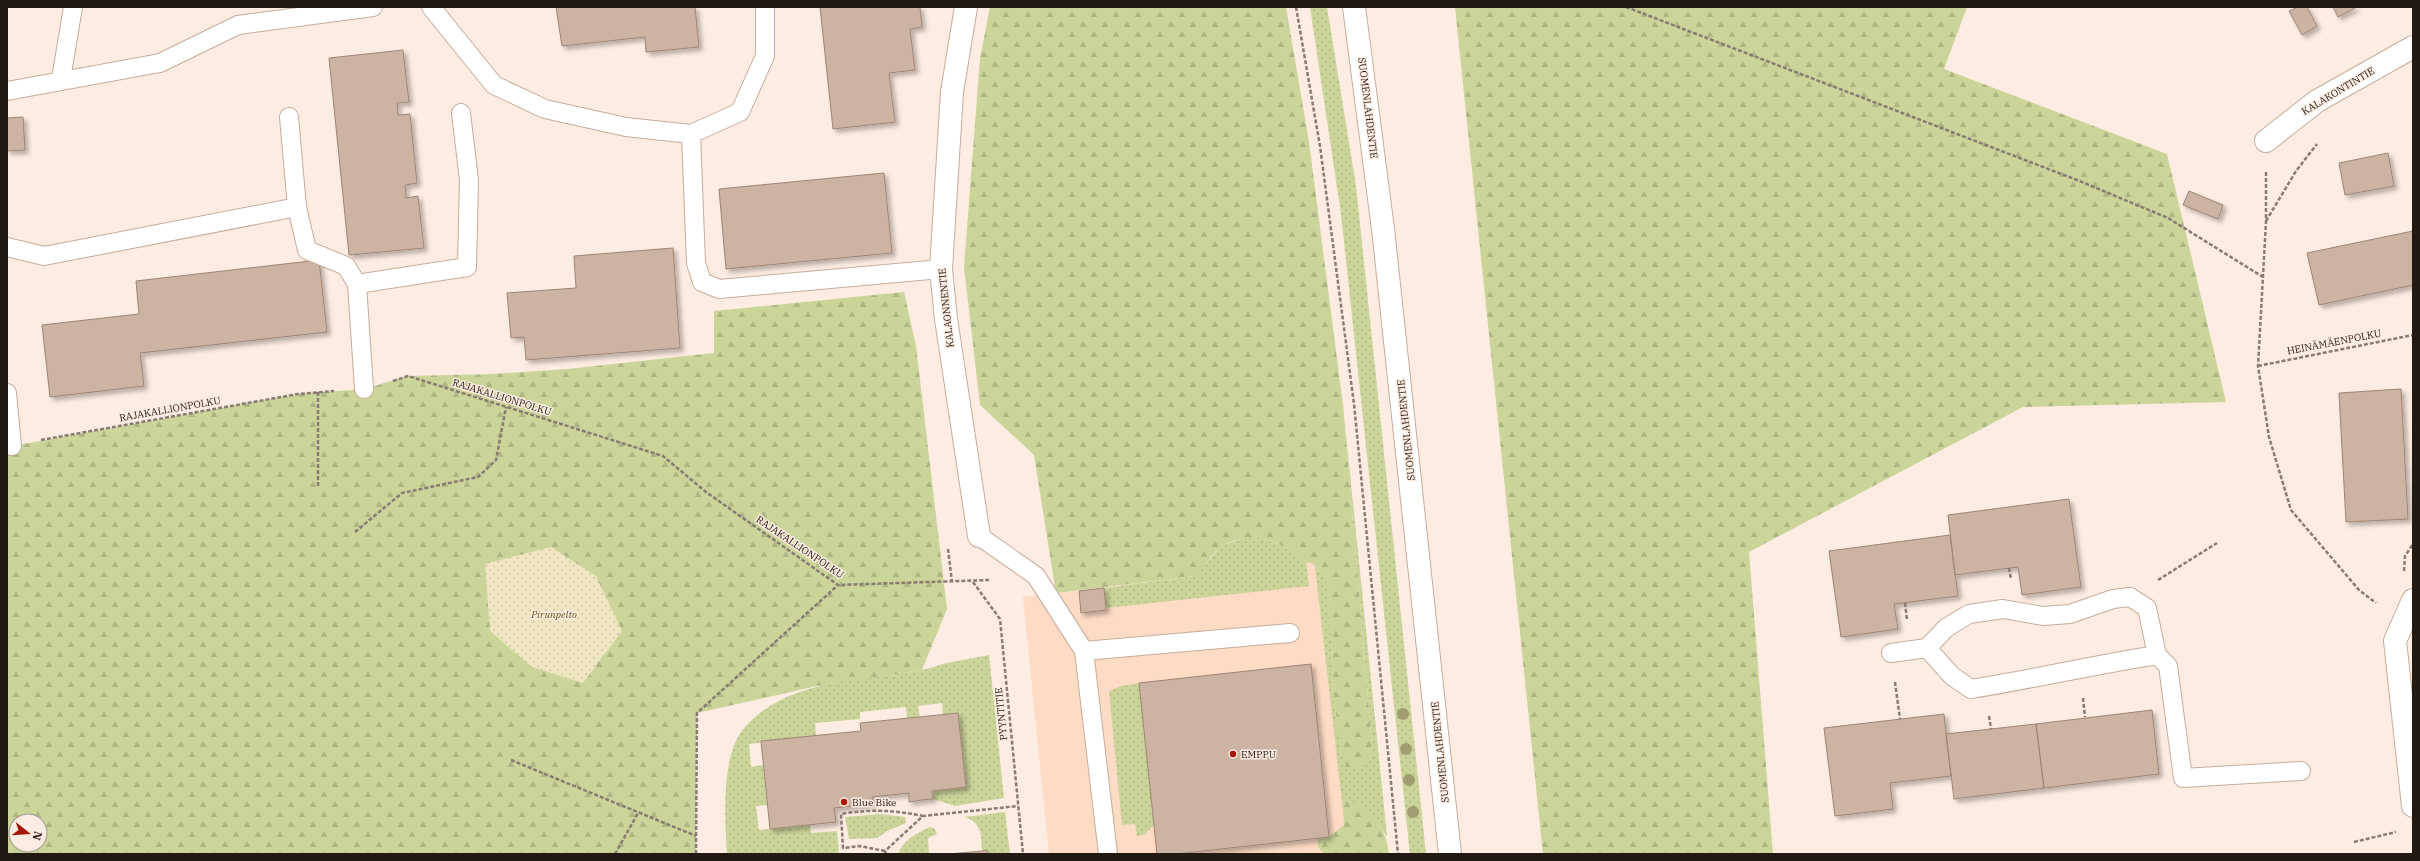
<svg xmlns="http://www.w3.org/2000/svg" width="2420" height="861" font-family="'IBM Plex Serif',serif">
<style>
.built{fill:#fddbc4}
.green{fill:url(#green-dots)}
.forest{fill:url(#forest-firs);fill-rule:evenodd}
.sand{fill:url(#sand-dots)}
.building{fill:#cdb3a1;stroke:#9d8574;filter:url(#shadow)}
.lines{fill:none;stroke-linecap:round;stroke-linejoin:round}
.lane-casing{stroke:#c6ad9b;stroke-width:20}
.street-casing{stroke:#c6ad9b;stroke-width:24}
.secondary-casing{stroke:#c6ad9b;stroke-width:24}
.path{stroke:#877b72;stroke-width:2.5;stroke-dasharray:4 2;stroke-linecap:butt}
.lane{stroke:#fff;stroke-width:18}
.street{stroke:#fff;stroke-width:22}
.secondary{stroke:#fff;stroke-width:22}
.tree{fill:#a19d70}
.poi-dot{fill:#a71505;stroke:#fdece1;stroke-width:1.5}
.labels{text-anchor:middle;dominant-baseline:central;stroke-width:3;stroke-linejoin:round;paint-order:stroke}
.street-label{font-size:10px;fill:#221912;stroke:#fdece1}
.park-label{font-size:10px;font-style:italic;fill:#555d14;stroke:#fdece1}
.poi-label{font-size:10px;fill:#221912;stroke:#fdece1;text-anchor:start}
</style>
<defs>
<pattern id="green-dots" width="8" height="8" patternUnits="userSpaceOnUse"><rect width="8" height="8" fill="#cbd59a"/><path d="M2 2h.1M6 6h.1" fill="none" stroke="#aeb684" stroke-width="1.8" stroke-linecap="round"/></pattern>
<pattern id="forest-firs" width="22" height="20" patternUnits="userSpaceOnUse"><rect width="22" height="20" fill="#cbd59a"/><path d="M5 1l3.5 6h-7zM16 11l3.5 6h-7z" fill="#aeb684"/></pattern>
<pattern id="sand-dots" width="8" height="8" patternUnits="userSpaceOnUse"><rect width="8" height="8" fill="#f0e6c1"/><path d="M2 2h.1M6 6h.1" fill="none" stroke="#cec5a5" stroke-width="1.8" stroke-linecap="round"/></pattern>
<filter id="shadow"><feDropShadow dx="3.5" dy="3.5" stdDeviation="2" flood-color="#0004"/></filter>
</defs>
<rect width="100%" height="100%" fill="#fdece1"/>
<path class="built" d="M1355 558 1381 854H1049L1023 597Z"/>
<path class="green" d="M1310 7H1327L1356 186 1426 854H1410L1341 214Z
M1343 405 1387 836 1373 818 1345 802 1343 811 1315 566 1321 572 1329 589 1333 693 1342 756 1370 762 1372 745Z
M1250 536C1274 541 1288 546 1306 563L1309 586 1106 608 1104 588 1196 576 1221 546Z
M989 655 1004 798 955 806 933 799 932 791 966 787 958 713 943 715 942 703 918 706 920 717 907 718 906 707 860 712V719L815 723 816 736 749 744 751 767 763 765 767 805 756 806 759 830 810 825 811 833 837 831 839 854H727C725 819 720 755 745 727 789 678 862 681 921 670 930 669 938 665 947 663 961 660 975 658 989 655Z
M1139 683 1154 825 1144 835 1137 836 1135 824 1122 825 1109 691 1121 686Z
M1005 812 1010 854H988L987 850 982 851C981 834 982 822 964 817Z
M880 814 905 817 906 823 887 831 877 838 849 839 845 817Z
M930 827 935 829 937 834 928 838 929 854H898C903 840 917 833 930 827Z"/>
<path class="forest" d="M990 7H1286L1309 142 1343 405 1372 745 1370 762 1360 768 1346 767 1342 756 1333 693 1329 589 1321 572 1312 563H1306C1283 541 1253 529 1222 546 1215 550 1203 569 1196 576L1056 593 1034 455 980 405 964 267 980 58Z
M1455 7H1967L1944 69 2167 154 2226 402 2023 407 1749 552 1773 854H1543Z
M904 292 916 346 947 609 922 670 817 686 697 713 696 854H7V447L298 394 364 389 408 376 492 374 567 369 714 353V311ZM16 821H40V845H16Z
M1345 802 1360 803C1377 822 1386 828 1389 854H1324L1318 847 1317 838 1329 837 1344 825 1343 811Z"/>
<path class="sand" d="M551 547 596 576 622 631 583 683 532 667 490 631 485 564Z"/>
<path class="building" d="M556 7H695L699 47 646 52 645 37 562 46Z
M820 7H920L922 27 910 29 915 70 889 73 895 122 833 129Z
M2298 7H2307L2317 26 2302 35 2289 11Z
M2333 7H2357L2338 17Z
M403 50 409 102 397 103 398 115 410 114 417 183 405 185 406 198 418 196 424 248 349 255 329 58Z
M23 117 25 150 7 151V118Z
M2388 153 2394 186 2345 195 2339 163Z
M884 173 892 253 726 269 719 189Z
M2189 191 2223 205 2218 219 2183 205Z
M2413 231V285L2319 305 2307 253Z
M673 248 680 348 526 360 524 337 511 338 507 293 576 288 574 256Z
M319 260 327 332 140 353 144 386 50 397 42 325 139 314 136 281Z
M2401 389 2408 519 2346 522 2339 393Z
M2069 499 2081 587 2022 595 2018 567 1955 575 1948 515Z
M1950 535 1958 596 1894 604 1898 629 1841 637 1829 551Z
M1104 588 1106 610 1081 613 1079 591Z
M1311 664 1329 837 1176 854H1157L1139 683Z
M2152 710 2159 774 2044 788 2036 724Z
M958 713 966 787 932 791 933 799 922 800 909 802V793L872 797 873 804 834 808 836 822 770 829 761 741 861 731 860 723Z
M1944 714 1951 776 1890 783 1893 809 1835 816 1824 728Z
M2036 724 2044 788 1954 799 1946 734Z
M987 850 988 854H949L982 851Z"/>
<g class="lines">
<defs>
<path id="lane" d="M431 7 494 85 545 109 626 127 691 134 740 112 765 56V7
M61 79 73 7
M7 91 160 63 238 25 373 7
M289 117 297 207 307 250 346 266 357 284
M691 134 696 263 702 282 719 289 941 269
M7 247 44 256 297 207
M364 389 357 284 467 267 469 180 461 113
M7 393 12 446
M979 536 1036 576 1084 651 1108 854
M1084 651 1290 633
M1891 653 1927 648
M2157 655C2094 665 2033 679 1971 689L1952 676 1927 648 1946 628 1969 614 2003 609 2043 616 2070 614 2113 599 2130 597 2147 608 2157 655 2168 666 2183 778 2301 771"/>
<path id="street" d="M966 7 952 92 941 269 946 319 979 536
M2266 141 2317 101 2413 47
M2413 600 2395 641 2413 806"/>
<path id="secondary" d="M1354 7 1383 229 1450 854"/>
</defs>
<use href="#lane" class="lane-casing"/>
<use href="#street" class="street-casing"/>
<use href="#secondary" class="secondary-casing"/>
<path class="path" d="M1296 7 1320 146 1354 404 1398 854
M1626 7 2077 180 2168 218 2263 277
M2266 172V222L2258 366 2269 437 2291 510 2359 590 2376 603
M2266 221 2296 171 2317 144
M2258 366 2413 335
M393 381 408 376 663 456 706 492 838 585 989 580
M318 392V487
M41 440 298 394 334 391
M355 532 402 493 478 477 496 460 506 407
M948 549 952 582
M2009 568 2011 579
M2404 571 2405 556 2413 544
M2158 580 2217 543
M973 582 1000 619 1023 854
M1905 603 1907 620
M1895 682 1900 719
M2083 698 2085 717
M1989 716 1991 729
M511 760 696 836
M2354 842 2396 832
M885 851 859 846 843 848 841 814C870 809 895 810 923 816
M615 854 638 813
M696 854 697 713 838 585
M886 854 885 851 923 816 1018 806"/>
<use href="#lane" class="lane"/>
<use href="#street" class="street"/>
<use href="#secondary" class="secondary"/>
</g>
<g class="tree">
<circle cx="1403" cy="714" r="6"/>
<circle cx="1406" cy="749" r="6"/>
<circle cx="1409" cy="780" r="6"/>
<circle cx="1413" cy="812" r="6"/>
</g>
<g class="poi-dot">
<circle cx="1233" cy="754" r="4"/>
<circle cx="844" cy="802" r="4"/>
</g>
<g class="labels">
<g class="street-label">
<text transform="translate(2338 91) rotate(-31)">KALAKONTINTIE</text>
<text transform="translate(1368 108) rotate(83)">SUOMENLAHDENTIE</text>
<text transform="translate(946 308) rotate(-96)">KALAONNENTIE</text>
<text transform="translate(2334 342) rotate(-11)">HEINÄMÄENPOLKU</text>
<text transform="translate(502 397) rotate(17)">RAJAKALLIONPOLKU</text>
<text transform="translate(170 409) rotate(-10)">RAJAKALLIONPOLKU</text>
<text transform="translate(1406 430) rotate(-96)">SUOMENLAHDENTIE</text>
<text transform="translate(800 547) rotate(34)">RAJAKALLIONPOLKU</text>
<text transform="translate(1001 714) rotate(-96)">PYYNTITIE</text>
<text transform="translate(1440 752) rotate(-96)">SUOMENLAHDENTIE</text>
</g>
<g class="park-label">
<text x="554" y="614">Pirunpelto</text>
</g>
<g class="poi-label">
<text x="1241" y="754">EMPPU</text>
<text x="852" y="802">Blue Bike</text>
</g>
</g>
<rect width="2420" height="861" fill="none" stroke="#221912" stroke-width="16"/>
<g transform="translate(28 833) rotate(107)"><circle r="19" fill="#fdece1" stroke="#a5988e"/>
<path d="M0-3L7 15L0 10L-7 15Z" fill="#a71505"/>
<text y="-6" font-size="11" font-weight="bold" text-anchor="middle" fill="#221912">N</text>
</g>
</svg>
